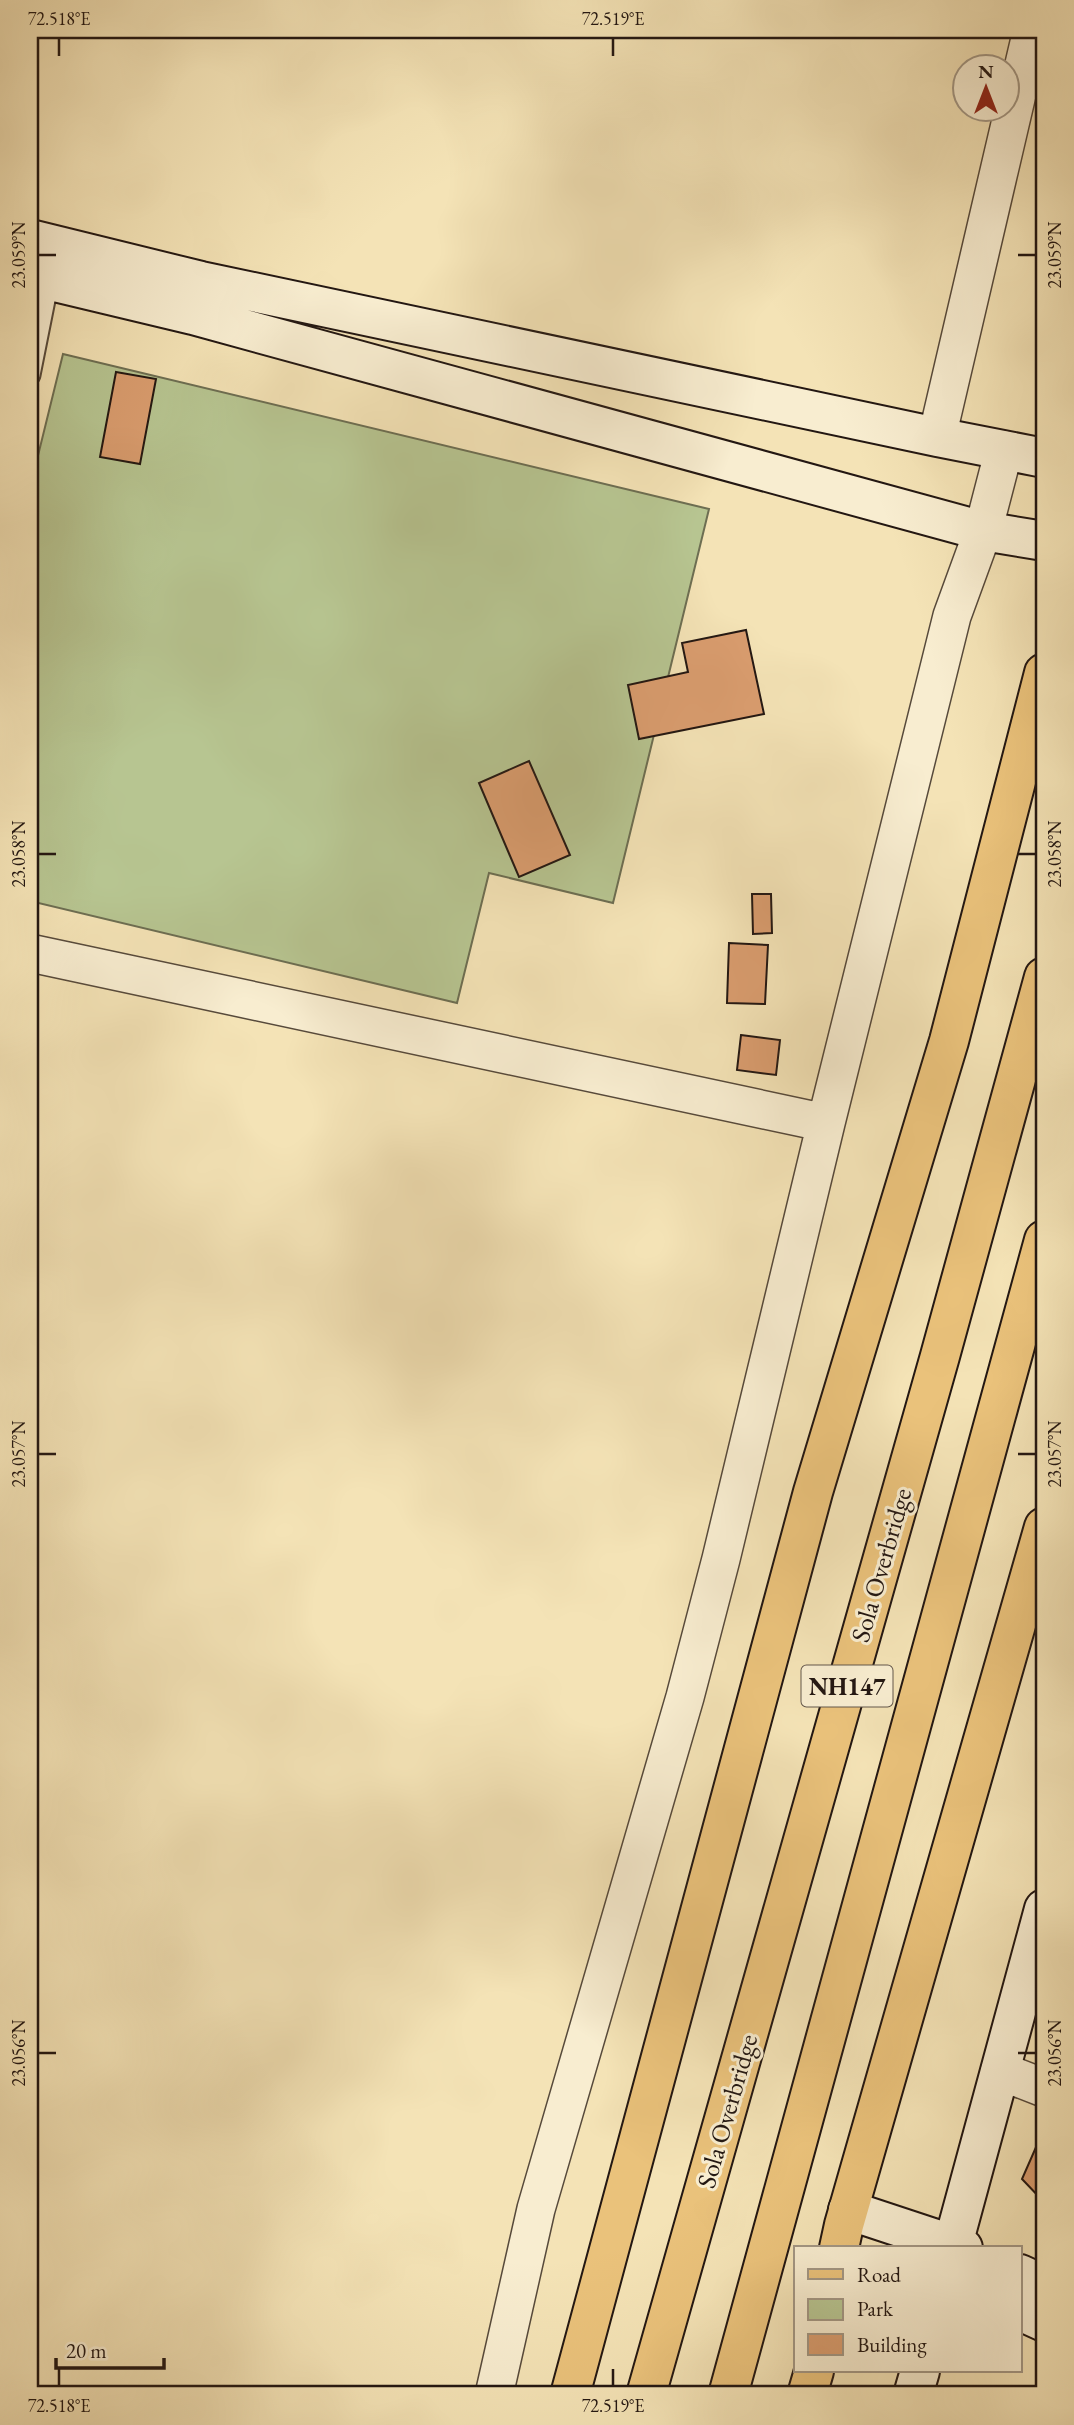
<svg xmlns="http://www.w3.org/2000/svg" width="1074" height="2425" font-family="'EB Garamond',serif">
<style>
.green{fill:#b7c591;stroke:#6d6e52;stroke-width:2}
.building{fill:#da9d6f;stroke:#231712;stroke-width:2}
.lines{fill:none;stroke-linecap:round;stroke-linejoin:round}
.lane-casing{stroke:#574a3b;stroke-width:23}
.street-casing{stroke:#574a3b;stroke-width:40}
.secondary-casing{stroke:#231712;stroke-width:42}
.primary-casing{stroke:#231712;stroke-width:42}
.highway-casing{stroke:#231712;stroke-width:42}
.lane{stroke:#f8edd0;stroke-width:19}
.street{stroke:#f8edd0;stroke-width:37}
.secondary{stroke:#f8edd0;stroke-width:38}
.primary{stroke:#eac27b;stroke-width:38}
.highway{stroke:#eac27b;stroke-width:38}
.ticks{fill:none;stroke:#231712;stroke-width:2.5}
.labels{text-anchor:middle;dominant-baseline:central;stroke-width:6;stroke-linejoin:round;paint-order:stroke}
.shield{fill:#f8edd0;stroke:#63574b;stroke-width:2}
.shield-label{font-size:24px;font-weight:bold;fill:#231712}
.street-label{font-size:26px;fill:#231712;stroke:#f8edd0}
.neatline{fill:none;stroke:#231712;stroke-width:2.5}
.ticks-label{font-size:18px;text-anchor:middle;fill:#231712}
</style>
<rect width="100%" height="100%" fill="#f4e3b6"/>
<filter id="stains"><feTurbulence type="fractalNoise" baseFrequency=".00286" numOctaves="4"/><feColorMatrix values="0 0 0 0 .2 0 0 0 0 .09 0 0 0 0 .02 0 0 0 .5 -.17"/></filter>
<radialGradient id="worn" r=".72"><stop offset=".6" stop-color="#630" stop-opacity="0"/><stop offset="1" stop-color="#630" stop-opacity=".3"/></radialGradient>
<path class="green" d="M63 354 709 509 613 903 489 873 457 1003 30 901V488Z"/>
<path class="building" d="M116 372 156 379 140 464 100 457Z
M746 630 764 714 639 739 628 685 688 672 682 643Z
M529 761 570 855 519 877 479 783Z
M752 894H771L772 933 753 934Z
M729 943 768 945 765 1004 727 1003Z
M741 1035 780 1040 776 1075 737 1070Z
M1044 2129V2213L1039 2211 1043 2201 1022 2179Z"/>
<g class="lines">
<defs>
<path id="lane" d="M30 375 49 280"/>
<path id="street" d="M937 437 1032 30
M30 953 826 1123
M1000 2071 1044 2088
M494 2395 536 2209 685 1697 721 1559 826 1123 952 616 983 531 1004 450"/>
<path id="secondary" d="M30 239 201 281 937 437 1044 458
M30 276 193 315 983 531 1044 541
M848 2210 963 2248
M952 2248 1044 1909
M1020 2274 1044 2285
M1020 2311 1044 2322
M913 2395 920 2371"/>
<path id="primary" d="M839 2248 844 2225 1044 1527
M570 2395 813 1492 949 1041 1044 673
M807 2395 814 2371"/>
<path id="highway" d="M646 2395 940 1356 1044 977
M728 2395 1044 1240"/>
</defs>
<use href="#lane" class="lane-casing"/>
<use href="#street" class="street-casing"/>
<use href="#secondary" class="secondary-casing"/>
<use href="#primary" class="primary-casing"/>
<use href="#highway" class="highway-casing"/>
<use href="#lane" class="lane"/>
<use href="#street" class="street"/>
<use href="#secondary" class="secondary"/>
<use href="#primary" class="primary"/>
<use href="#highway" class="highway"/>
</g>
<path class="ticks" d="M59 38V56M613 38V56M38 255H56M1018 255H1036M38 854H56M1018 854H1036M38 1454H56M1018 1454H1036M38 2053H56M1018 2053H1036M59 2369V2386M613 2369V2386"/>
<g class="labels">
<rect class="shield" x="801.5" y="1665.5" width="91" height="41" rx="5"/>
<g class="shield-label">
<text x="847" y="1686">NH147</text>
</g>
<g class="street-label">
<text transform="translate(881 1565) rotate(-74)">Sola Overbridge</text>
<text transform="translate(727 2111) rotate(-74)">Sola Overbridge</text>
</g>
</g>
<rect width="1074" height="2425" fill="none" stroke="#f4e3b6" stroke-width="77"/>
<rect x="794" y="2246" width="228" height="126" fill="#f8edd0" stroke="#a39784" stroke-width="2"/>
<rect x="808" y="2269" width="35" height="10" fill="#eac27b" stroke="#a39784" stroke-width="2"/>
<text x="857" y="2282" font-size="21" fill="#231712">Road</text>
<rect x="808" y="2299" width="35" height="21" fill="#b7c591" stroke="#a39784" stroke-width="2"/>
<text x="857" y="2316" font-size="21" fill="#231712">Park</text>
<rect x="808" y="2334" width="35" height="21" fill="#da9d6f" stroke="#a39784" stroke-width="2"/>
<text x="857" y="2352" font-size="21" fill="#231712">Building</text>
<g transform="translate(986 88)"><circle r="33" fill="#f8edd0" stroke="#a39784" stroke-width="2"/>
<path d="M0-5L12 26L0 18L-12 26Z" fill="#8f2418"/>
<text y="-10" font-size="19" font-weight="bold" text-anchor="middle" fill="#231712">N</text>
</g>
<path d="M56 2358v10h108v-10" fill="none" stroke="#231712" stroke-width="3.5"/>
<text x="66" y="2358" font-size="21" fill="#231712" stroke="#f8edd0" stroke-width="5" paint-order="stroke">20 m</text>
<rect x="38" y="38" width="998" height="2348" class="neatline"/>
<g class="ticks-label">
<text x="59" y="25">72.518°E</text>
<text x="613" y="25">72.519°E</text>
<text transform="translate(19 255) rotate(-90)" y="6">23.059°N</text>
<text transform="translate(1055 255) rotate(-90)" y="6">23.059°N</text>
<text transform="translate(19 854) rotate(-90)" y="6">23.058°N</text>
<text transform="translate(1055 854) rotate(-90)" y="6">23.058°N</text>
<text transform="translate(19 1454) rotate(-90)" y="6">23.057°N</text>
<text transform="translate(1055 1454) rotate(-90)" y="6">23.057°N</text>
<text transform="translate(19 2053) rotate(-90)" y="6">23.056°N</text>
<text transform="translate(1055 2053) rotate(-90)" y="6">23.056°N</text>
<text x="59" y="2412">72.518°E</text>
<text x="613" y="2412">72.519°E</text>
</g>
<rect width="100%" height="100%" filter="url(#stains)"/>
<rect width="100%" height="100%" fill="url(#worn)"/>
</svg>
